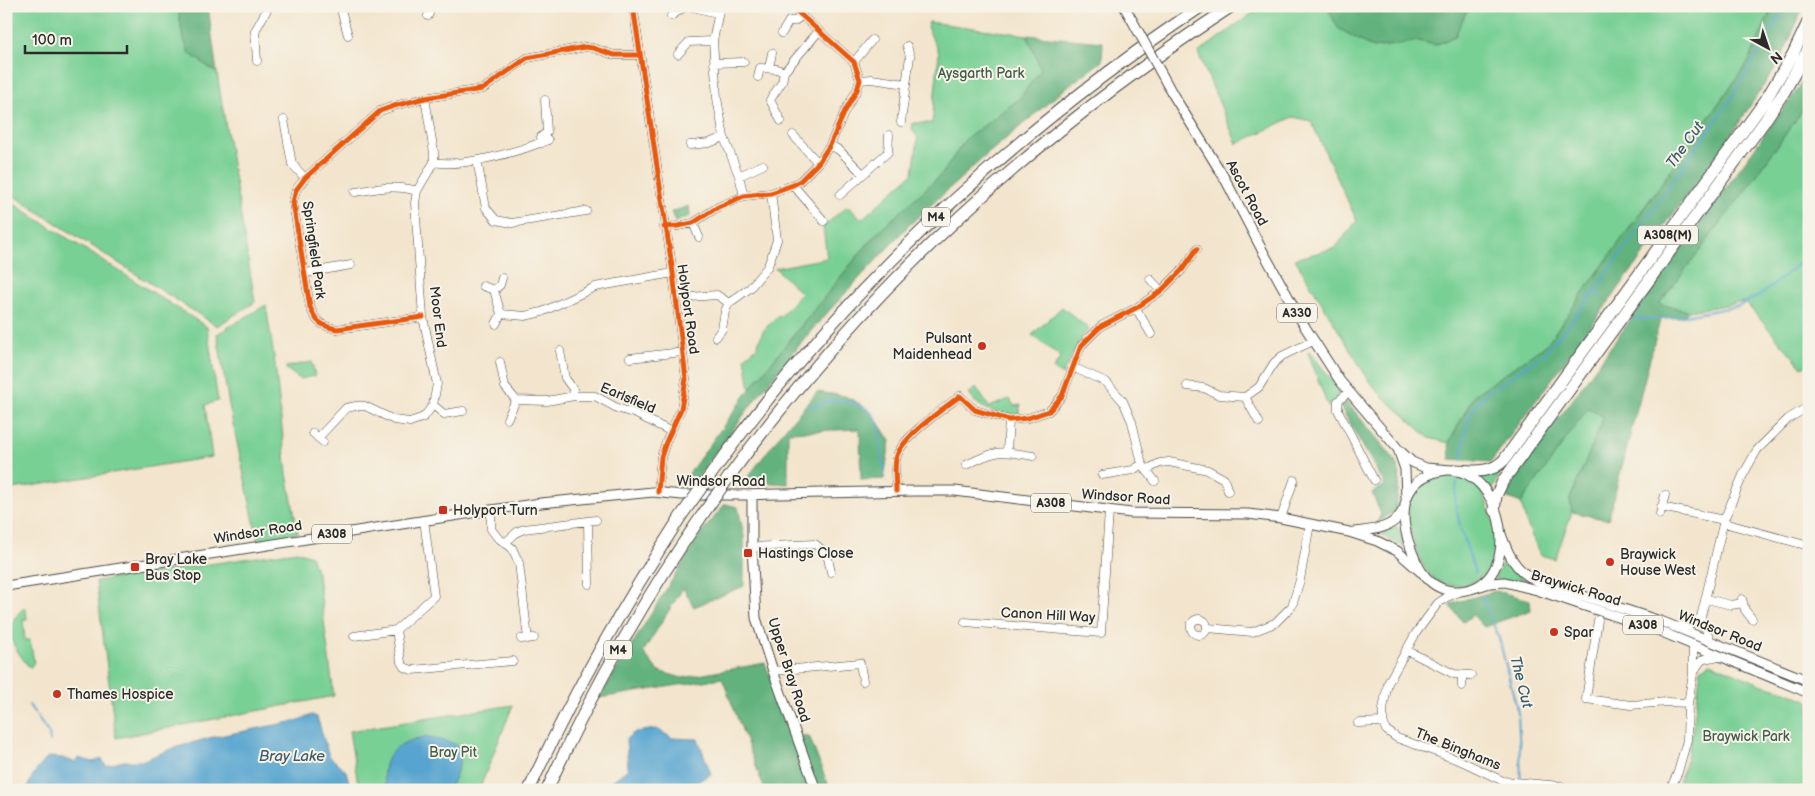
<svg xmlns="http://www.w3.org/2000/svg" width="1815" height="796" font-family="'Balsamiq Sans',sans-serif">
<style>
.green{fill:#79d095;stroke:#527e60}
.forest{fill:#62b27e;stroke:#466e54}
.water{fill:#56a4cf;stroke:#40687d}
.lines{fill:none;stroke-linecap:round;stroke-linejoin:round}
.stream{stroke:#56a4cf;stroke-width:2}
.minor-casing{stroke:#494743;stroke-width:9}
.major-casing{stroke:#494743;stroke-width:11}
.highway-casing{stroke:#494743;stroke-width:13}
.minor{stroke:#fff;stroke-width:8}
.major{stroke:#fff;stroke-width:9}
.highway{stroke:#fff;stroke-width:11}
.major-bridge-casing{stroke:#494743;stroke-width:11;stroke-linecap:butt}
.highway-bridge-casing{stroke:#494743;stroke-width:13;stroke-linecap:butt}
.major-bridge{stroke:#fff;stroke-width:9}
.highway-bridge{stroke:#fff;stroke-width:11}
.cycleway-casing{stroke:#f7f3e8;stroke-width:8}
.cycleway{stroke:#e8590c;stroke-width:5}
.poi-dot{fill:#c8321e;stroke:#f7f3e8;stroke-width:2}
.labels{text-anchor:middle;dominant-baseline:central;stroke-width:4;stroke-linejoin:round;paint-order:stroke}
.shield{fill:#f7f3e8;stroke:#686764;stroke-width:1}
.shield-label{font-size:12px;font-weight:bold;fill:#2b2b2b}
.park-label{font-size:14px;fill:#425d4b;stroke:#f7f3e8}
.street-label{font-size:14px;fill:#2b2b2b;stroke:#f7f3e8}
.poi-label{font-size:14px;fill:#2b2b2b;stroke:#f7f3e8;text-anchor:start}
.water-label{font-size:15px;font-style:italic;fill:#3c5b6d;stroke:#f7f3e8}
</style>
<rect width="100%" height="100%" fill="#f7f3e8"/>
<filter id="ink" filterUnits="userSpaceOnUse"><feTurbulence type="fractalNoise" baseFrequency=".02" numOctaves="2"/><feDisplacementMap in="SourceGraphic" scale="10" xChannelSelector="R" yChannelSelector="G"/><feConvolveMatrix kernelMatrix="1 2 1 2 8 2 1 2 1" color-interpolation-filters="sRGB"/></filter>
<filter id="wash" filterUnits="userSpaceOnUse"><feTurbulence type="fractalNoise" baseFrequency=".0096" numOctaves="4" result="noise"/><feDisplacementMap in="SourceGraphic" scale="20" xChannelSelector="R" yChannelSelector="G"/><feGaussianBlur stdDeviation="1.12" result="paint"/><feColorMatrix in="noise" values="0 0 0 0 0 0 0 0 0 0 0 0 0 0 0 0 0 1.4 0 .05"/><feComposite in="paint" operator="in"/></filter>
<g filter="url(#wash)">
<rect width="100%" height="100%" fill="#f3e5cd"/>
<path class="green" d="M6 6H178L182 33 189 53 217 73 255 302 217 326 6 191Z
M1265 6H1327L1338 28 1373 48 1419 41 1435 45 1455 36 1469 6H1773L1749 61 1546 345 1474 395 1449 443 1429 438 1380 394 1368 379 1295 259 1335 248 1357 221 1311 121 1293 117 1237 144 1198 53 1251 14Z
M929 22 1027 35 1042 69 1019 99 965 140 943 173 874 236 750 389 745 357 757 347 763 331 778 315 780 317 801 293 775 268 827 258 823 227 847 206 862 219 913 173 918 138 912 129 913 123H932L939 53 927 27Z
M1809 101V364L1802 367 1745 302 1688 311 1658 305 1751 183Z
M6 199 207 327 218 401 205 405 212 457 6 490Z
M266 305 275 364 287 474 298 533 258 540 229 405 217 334Z
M1062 307 1089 329 1081 338 1062 375 1053 369 1061 357 1032 335Z
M1308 352 1312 354 1338 389 1337 397 1328 407Z
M312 362 315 376 300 379 286 369V367Z
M976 387 989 407 1010 399 1014 406 1021 405 1018 414C998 414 980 411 969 394Z
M1587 408 1604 417 1570 499 1572 512 1555 559 1540 555 1526 522 1521 503Z
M1502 470 1492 491 1479 476 1491 475Z
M1453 475C1462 477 1469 480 1476 486 1484 493 1487 504 1490 513 1493 522 1498 533 1498 542 1496 566 1480 587 1455 586 1429 585 1420 563 1414 542 1411 532 1408 523 1408 512 1408 489 1431 474 1453 475Z
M1397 526 1405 547 1381 535Z
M297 551 311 556 318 576 334 696 116 738 96 581Z
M1505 559 1514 573 1536 586 1494 579Z
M24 608 26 609 27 620H23L25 640H30L34 662 30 668C12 646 0 628 24 608Z
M1711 663 1763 685 1783 690 1809 701V790H1673C1690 773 1697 695 1701 669Z
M513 705 479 790H359L349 731Z"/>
<path class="forest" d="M178 6H208L217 73 189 53 182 33Z
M1327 6H1469L1455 36 1435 45 1419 41 1373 48 1338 28Z
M1773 6H1804L1781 59 1727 141 1491 462 1450 459 1449 443 1474 395 1546 345 1749 61Z
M1027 35 1103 42 1102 61 1067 87 983 158 907 227 816 325 757 397 692 485 680 486 750 389 874 236 943 173 965 140 1019 99 1041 69Z
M1809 65V101L1751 183 1659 304 1688 311 1684 316 1660 320 1608 520 1572 512 1570 499 1604 417 1588 408 1521 503 1500 495 1568 406 1799 87Z
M689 206 690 216 675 222 671 212Z
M817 392 845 396 860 404 873 414 890 441 884 479 861 480 860 429 788 432V484L745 481 784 430Z
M1347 402 1394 459 1400 474 1396 510 1377 523 1381 514 1372 493 1385 485 1340 406Z
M725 504 738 507 744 536V586L694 607 683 588 643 652 658 671 682 678 765 663 791 735 809 736 830 790H765L722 678 599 698 700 535Z
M1496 591 1530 600 1531 610 1484 627 1473 615 1463 622 1449 605 1460 601Z"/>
<path class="water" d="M312 715 317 717 329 756 346 771 351 790H26L34 773 48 757 62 758 75 762 78 758 93 762 102 759 106 766 123 761H141L174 748 209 738 296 721Z
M657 729 672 738 698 739 711 774 684 790H614L612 781 628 769 626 739 635 732Z
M424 737C433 739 443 740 452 743 470 749 454 778 449 790H385C386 783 383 777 384 770 387 748 405 741 424 737Z"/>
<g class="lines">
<path class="stream" d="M1595 291 1602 296
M1635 319H1656L1684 316 1739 306 1763 293 1809 255
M810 409C819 401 831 400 843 401 892 408 875 440 885 473
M1461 460 1468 419 1475 406 1488 392 1544 354 1568 326 1595 291 1730 101 1779 18 1783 6
M1457 482 1455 502 1460 526 1475 573
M1482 596 1499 638 1518 713 1521 777
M29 705 49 734 50 741"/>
</g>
</g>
<g filter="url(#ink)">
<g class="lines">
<defs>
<path id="minor" d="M340 6 348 35
M633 6 673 273 686 379 681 409 666 442 661 457 658 492
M689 6 717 13
M720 6 713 41 717 98 724 137 739 176 744 196
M428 16 432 6
M671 16 686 6
M782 33 789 21H795L802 15
M678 54 689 42 713 41
M257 61 255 31 269 6
M854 62 872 40
M714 63 744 62
M769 68 772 53
M758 77 760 68 777 69 784 72
M860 80 872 79 906 84
M284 120 292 164 305 178
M781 121 770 100 782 82 784 72 819 31
M901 122 910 56 907 46
M793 135 818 163
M542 143 541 137 547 132 545 100
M690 145 709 143 724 137
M830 145 839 150 863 174
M477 160 486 208 496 220 512 223 586 211
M434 162C463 168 520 151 548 140
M739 176 763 165
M793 185 824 221
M355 192C376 189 395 184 417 191
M840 195 888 152 889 135
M693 223 699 237
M664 227 678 226 693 223 718 207 744 196 771 193 793 185 800 181 818 163 830 145 845 111 857 90 860 80 854 62 792 7
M306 273 351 265
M1150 279 1161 291
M483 286 494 290 500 285 502 278
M494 290 501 314 496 324
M690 297 717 295 729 303
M1136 308 1151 334
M501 314 525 316 542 312 595 287 673 273
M423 317 337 329C321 326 316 322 310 307L293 202 296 190 305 178 380 111 394 106 425 98 483 89 527 58 585 47 593 48 614 55H640
M716 337 722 329 725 311 729 303 750 288 768 266 777 240 771 193
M560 351 565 378 573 389 574 396
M630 358 682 352
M500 362 505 387 516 400 507 419
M1072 367 1106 382 1123 401 1132 422 1142 464 1155 481
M1187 386 1204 388 1219 395 1245 397 1259 387 1274 363 1282 356 1313 341
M1349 392 1338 401V410L1374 480
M1245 397 1259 422
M516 400 547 401 574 396H595L617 408 636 414 670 431
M433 405 444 414 463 411
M313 433 323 442
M318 438 346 408 356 406H365L394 420 410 422 424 417 433 405 437 384 423 317 415 203 417 191 434 162V153L425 98
M1007 451 1009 420
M966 465C996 450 1000 450 1033 456
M1146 470 1160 463 1169 462 1208 470 1224 479 1228 491
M1102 475 1133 470 1142 464
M896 491C896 481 894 469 896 459 900 438 943 409 960 396L975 410 1009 420 1028 418 1049 411 1062 396 1081 346 1101 326 1136 308 1161 291 1182 270 1197 249
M1661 507 1724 520
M491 510V529L497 537 512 548 519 563 528 639
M1660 514 1665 495
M1281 518 1294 480
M424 520 434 596 396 630 401 662 404 667 412 670 513 661
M588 521 589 584
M1724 523 1809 546
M505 543 517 532 524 529 596 520
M752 547 815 544 827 554 831 572
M1459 592 1447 597 1438 603 1416 633 1388 683 1383 709V722L1386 730 1397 738 1461 761 1503 781 1561 786
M1707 599 1731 605 1743 603
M1742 599 1745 610 1752 619
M1191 627a8 8 0 1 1 16 0a8 8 0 1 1-16 0Z
M1598 620 1586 699 1631 705 1667 702 1688 703
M965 622 1101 633 1109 511
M1674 627 1690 625 1701 617
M1208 628 1252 632 1275 623 1292 606 1300 580 1310 524
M354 636 396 630
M521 639 534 638
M1711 642 1701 617 1724 520 1743 475 1757 450 1788 419 1809 406
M1406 650 1454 674 1471 675
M773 671 860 663 863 681
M1694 673C1701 656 1705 658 1722 657
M1462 676V686
M1358 723 1383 722
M1670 790 1678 772 1687 740 1688 703 1693 674V645"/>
<path id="major" d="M1124 6 1132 20
M1172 93 1225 179 1261 248 1305 327 1340 381 1398 449 1412 462 1426 468 1452 470
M1399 452 1405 469 1406 498
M1447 470C1505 468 1526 586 1460 591 1428 593 1416 566 1408 540 1398 506 1406 475 1447 470Z
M752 495V547L756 618 773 671 816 790
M1354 532C1373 530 1394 529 1403 510
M1501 534C1508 554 1515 570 1535 580L1663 622 1809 681
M6 586 491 510 541 503 653 492 682 495H738L914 491H955L1131 513 1248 514 1281 518 1349 532 1377 541 1397 551 1421 572
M1471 589 1490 583 1505 582 1537 590 1657 630 1809 693"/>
<path id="highway" d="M1456 470C1473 471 1491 474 1504 460L1765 101 1793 54 1809 20
M712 473C846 286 1012 133 1202 6
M731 474C871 283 1033 136 1232 6
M1494 510 1496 496 1503 481 1764 122 1784 92 1809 48
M529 790C572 694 624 604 681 516
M547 790C590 695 641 603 701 517"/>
</defs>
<use href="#minor" class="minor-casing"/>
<use href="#major" class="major-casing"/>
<use href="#highway" class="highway-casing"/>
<use href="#minor" class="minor"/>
<use href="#major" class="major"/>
<use href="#highway" class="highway"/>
<defs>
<path id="major-bridge" d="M1132 20 1172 93"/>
<path id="highway-bridge" d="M681 516 712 473
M701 517 731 474"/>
</defs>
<use href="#major-bridge" class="major-bridge-casing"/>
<use href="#highway-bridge" class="highway-bridge-casing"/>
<use href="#major-bridge" class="major-bridge"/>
<use href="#highway-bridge" class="highway-bridge"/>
<defs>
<path id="cycleway" d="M633 6 673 273 686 379 681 409 666 442 661 457 658 492
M664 227 678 226 693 223 718 207 744 196 771 193 793 185 800 181 818 163 830 145 845 111 857 90 860 80 854 62 792 7
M423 317 337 329C321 326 316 322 310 307L293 202 296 190 305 178 380 111 394 106 425 98 483 89 527 58 585 47 593 48 614 55H640
M896 491C896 481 894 469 896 459 900 438 943 409 960 396L975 410 1009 420 1028 418 1049 411 1062 396 1081 346 1101 326 1136 308 1161 291 1182 270 1197 249"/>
</defs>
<use href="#cycleway" class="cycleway-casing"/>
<use href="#cycleway" class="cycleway"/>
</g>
</g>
<g class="poi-dot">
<circle cx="982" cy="346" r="5"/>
<rect x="438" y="505" width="10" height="10" rx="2.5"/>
<rect x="743" y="548" width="10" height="10" rx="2.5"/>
<circle cx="1610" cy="562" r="5"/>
<rect x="130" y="562" width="10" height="10" rx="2.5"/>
<circle cx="1554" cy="632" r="5"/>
<circle cx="57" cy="694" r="5"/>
</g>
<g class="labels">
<g class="shield">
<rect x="922" y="207.5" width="28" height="19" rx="4"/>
<rect x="1638" y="225.5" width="60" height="19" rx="4"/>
<rect x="1277" y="303.5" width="40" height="19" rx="4"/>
<rect x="1031" y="493.5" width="40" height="19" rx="4"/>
<rect x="312" y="524.5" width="40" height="19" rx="4"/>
<rect x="1623" y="615.5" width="40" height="19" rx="4"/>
<rect x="604" y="640.5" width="28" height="19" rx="4"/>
</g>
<g class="shield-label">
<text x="936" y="217">M4</text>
<text x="1668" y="235">A308(M)</text>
<text x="1297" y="313">A330</text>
<text x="1051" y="503">A308</text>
<text x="332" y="534">A308</text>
<text x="1643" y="625">A308</text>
<text x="618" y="650">M4</text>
</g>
<g class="park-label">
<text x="981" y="73">Aysgarth Park</text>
<text x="1746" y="736">Braywick Park</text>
<text x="453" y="752">Bray Pit</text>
</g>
<g class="street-label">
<text transform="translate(1247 193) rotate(62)">Ascot Road</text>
<text transform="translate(314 250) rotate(82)">Springfield Park</text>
<text transform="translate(688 309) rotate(82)">Holyport Road</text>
<text transform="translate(438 317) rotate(83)">Moor End</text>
<text transform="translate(628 398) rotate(23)">Earlsfield</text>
<text x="721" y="481">Windsor Road</text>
<text transform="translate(1126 497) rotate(4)">Windsor Road</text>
<text transform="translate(258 532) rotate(-9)">Windsor Road</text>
<text transform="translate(1576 588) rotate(17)">Braywick Road</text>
<text transform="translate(1048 615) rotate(3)">Canon Hill Way</text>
<text transform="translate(1720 631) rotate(22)">Windsor Road</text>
<text transform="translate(789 670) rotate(72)">Upper Bray Road</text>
<text transform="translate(1458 749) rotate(22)">The Binghams</text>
</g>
<g class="poi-label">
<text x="972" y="338" text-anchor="end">Pulsant<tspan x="972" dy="16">Maidenhead</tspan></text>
<text x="453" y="510">Holyport Turn</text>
<text x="758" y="553">Hastings Close</text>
<text x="1620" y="554">Braywick<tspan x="1620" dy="16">House West</tspan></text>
<text x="145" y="559">Bray Lake<tspan x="145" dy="16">Bus Stop</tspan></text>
<text x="1564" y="632">Spar</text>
<text x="67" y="694">Thames Hospice</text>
</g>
<g class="water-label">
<text transform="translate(1685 145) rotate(-54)">The Cut</text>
<text transform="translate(1521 682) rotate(76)">The Cut</text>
<text x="292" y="756">Bray Lake</text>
</g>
</g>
<rect width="1815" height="796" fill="none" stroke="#f7f3e8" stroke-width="25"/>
<g transform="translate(1768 48) rotate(140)" stroke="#f7f3e8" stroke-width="4" paint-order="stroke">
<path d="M0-4L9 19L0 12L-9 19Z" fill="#2b2b2b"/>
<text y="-8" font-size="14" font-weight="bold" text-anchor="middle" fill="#2b2b2b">N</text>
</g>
<path d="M25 45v8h102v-8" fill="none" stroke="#2b2b2b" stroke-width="2.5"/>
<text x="32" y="45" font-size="15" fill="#2b2b2b" stroke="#f7f3e8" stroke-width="4" paint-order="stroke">100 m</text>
</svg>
